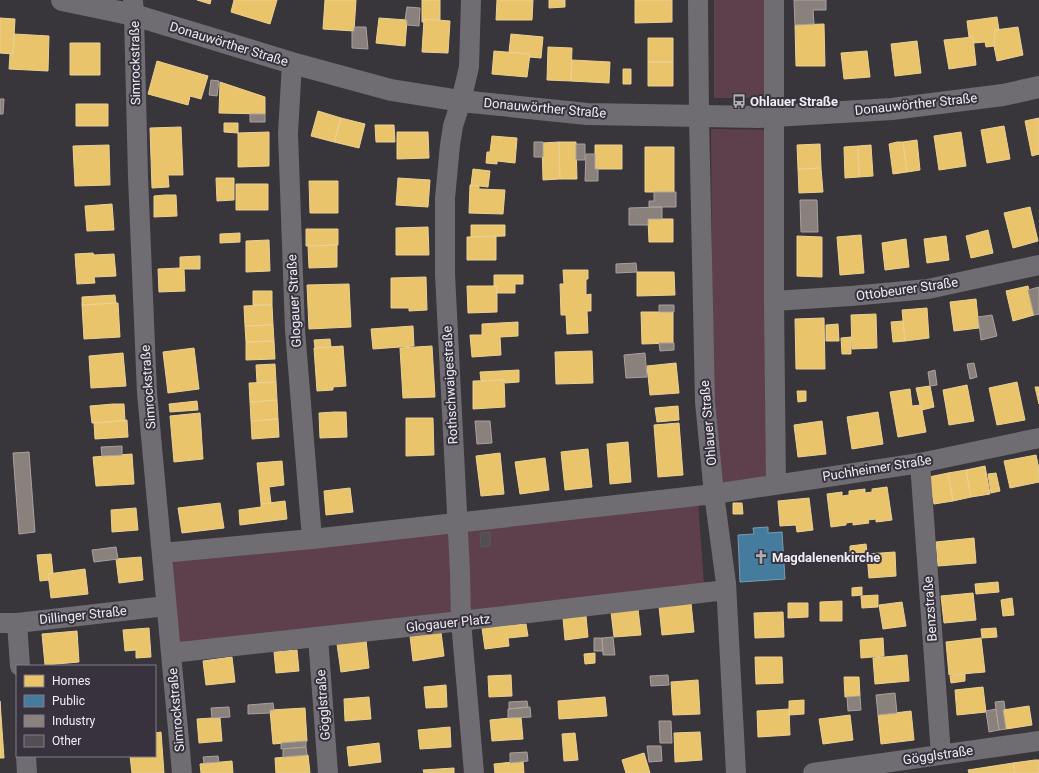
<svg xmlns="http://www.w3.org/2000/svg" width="1039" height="773" font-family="Roboto,sans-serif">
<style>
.green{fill:#5e404c}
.homes{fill:#e9c46a;stroke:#ebd094}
.public{fill:#457b9d;stroke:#789db7}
.industry{fill:#8a817c;stroke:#a9a1a0}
.building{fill:#524e53;stroke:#5b585d}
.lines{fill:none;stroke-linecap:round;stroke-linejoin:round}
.street{stroke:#6f6d72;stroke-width:20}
.secondary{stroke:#6f6d72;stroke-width:22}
.labels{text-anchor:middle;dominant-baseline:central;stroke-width:4;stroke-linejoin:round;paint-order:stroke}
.street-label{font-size:13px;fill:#f0edf5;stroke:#37323e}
.poi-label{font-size:13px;font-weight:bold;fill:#f0edf5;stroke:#37323e;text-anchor:start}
</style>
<rect width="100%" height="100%" fill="#38353b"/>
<path class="green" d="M714 0H764V98H714Z
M711 129 772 130 769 476 721 484 713 400Z
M698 501 704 584 176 647 168 555Z"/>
<path class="homes" d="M197 0H211L210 4Z
M234 0H277L270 24 231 12Z
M325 0H356L354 31 323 29Z
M422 0H440V20L424 19V22H422Z
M497 0H533L532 20H496Z
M549 0H565V7L549 8Z
M635 0H672V22L635 23Z
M997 17 999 30H995L994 46 986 47 985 42 974 43 973 37H969L967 21Z
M0 18 15 19 13 54 0 53Z
M379 18 407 20 405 46 376 43Z
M424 19 450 21 448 53 422 52Z
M824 24 825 66H796L795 25Z
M1018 27 1023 55 997 61 994 46 995 30Z
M14 34 49 36 48 71 9 69 10 54H13Z
M511 34 543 37 541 58 529 57 530 54 509 52Z
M973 37 976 65 949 69 944 40Z
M648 38H673V62H648Z
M917 41 921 73 895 76 891 44Z
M70 43H100V75H70Z
M548 47 572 48 571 81 547 80Z
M494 51 530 54 527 77 492 74Z
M867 51 870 77 844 79 841 53Z
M572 60 610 62 609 83 571 81Z
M157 61 208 76 201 99 190 96 188 105 148 94Z
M648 62H673V86H648Z
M623 69H631V84H623Z
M220 82 265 97V114L219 113Z
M76 104H108V126H76Z
M318 111 341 118 334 142 311 136Z
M341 118 365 124 359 148 334 142Z
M1039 118V154L1032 156 1025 121Z
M224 123H238V133L224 132Z
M375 125H394L395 142H376Z
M1004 126 1010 159 987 163 981 130Z
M181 127 183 175H168L169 187 152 188 150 128Z
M269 132V166L238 167V133Z
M397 132H428L429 158 397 159Z
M961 132 966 166 939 170 934 136Z
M492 136 517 138 515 163 497 161V164L486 163 487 152H490Z
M917 140 920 170 907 172 903 142Z
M559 142 560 179 543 180 542 143Z
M559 142H576L577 179H560Z
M897 142H903L907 172 893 174 889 144Z
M820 144 821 168 798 169 797 145Z
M109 145 110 185 75 186 73 146Z
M595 145H622V169H595Z
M871 145 873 176 859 177 858 146Z
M858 146 859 177 845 178 844 147Z
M645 147H674V192H645Z
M821 168 823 192 799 193 798 169Z
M473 169 490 171 488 187 471 185Z
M216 178H234V200L217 201Z
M398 178 430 180 428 207 396 205Z
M309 181H338V213H310Z
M236 184H268V210H236Z
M470 185 479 186V189L505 190 503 214 469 213Z
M165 195H176L177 216 154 217V196Z
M112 204 114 230 87 231 85 206Z
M1030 207 1038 241 1013 248 1004 213Z
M648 219H673V242H649Z
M471 225H505V236L471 237Z
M428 227 429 255H396V228Z
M306 229H338V245L306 246Z
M988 230 993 253 971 258 966 236Z
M240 233V242L220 243V234Z
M861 235 864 273 840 275 837 237Z
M496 236V260H467V237Z
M797 236 822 237V277L797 276Z
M946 236 949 260 927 263 924 239Z
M906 239 909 267 885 270 882 243Z
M269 240 270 271 246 272V241Z
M337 245V267L309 268 308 246Z
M93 253 94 255 114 254 116 276 94 277 95 283 77 284 75 254Z
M200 256V269H184L185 291 159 292 158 269 180 268V257Z
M563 270H588V279H586V295L591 294V311H587L588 333 567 334 566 315H561L560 284H564Z
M637 272H674L675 295 637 296Z
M494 275H523V284H515V293H497V286H494Z
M426 277 427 310 409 311V308H391V278Z
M349 284 351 327 309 329 307 285Z
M467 286H497V312L468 313Z
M1028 286 1034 315 1013 321 1006 291Z
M253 291H272V305H253Z
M115 295 116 303 82 305V297Z
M976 299 979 328 954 331 950 302Z
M118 303 120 337 84 339 82 305Z
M272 305 273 325 245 326 244 306Z
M927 308 929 338 905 341 902 310Z
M641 312H673V343L642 344Z
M876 314 877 348 852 349 851 315Z
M824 318 825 369H796L795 319Z
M903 321 905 341 893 342 891 322Z
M518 322V336L500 337 501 355 472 357 470 335H482V324Z
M838 324 839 341H826V325Z
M273 325 274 341 246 342 245 326Z
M413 326 414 346 373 349 371 329Z
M851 337V354H842L841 338Z
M330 339 331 347 315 348 314 340Z
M274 341 275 359 246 360V342Z
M343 346 346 386 333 387V390L317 391 314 348Z
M432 346 435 397 403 398 400 348Z
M194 348 199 389 168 393 163 352Z
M592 351 593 383 556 384 555 352Z
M123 353 126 386 91 388 89 356Z
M676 363 679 393 650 395 647 366Z
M275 364 276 382 257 383 256 365Z
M519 370V382L505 383 504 380 481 381 480 372Z
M504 380 505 407 473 409V381Z
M276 382 277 400 250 402 249 383Z
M1017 382 1025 420 997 425 989 388Z
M967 385 974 421 949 425 943 390Z
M930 386 934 407 922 410 921 405H920L916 388Z
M1035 387H1039V404Z
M910 389 912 406 921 405 926 432 898 437 890 392Z
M797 391H806V401L798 402Z
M277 400 278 419 251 421 250 402Z
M197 401 198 410 170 412 169 404Z
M113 404H124L125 421 92 423 90 406Z
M678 406 679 420 657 422 655 408Z
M334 412H346L347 437 320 438 319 413Z
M878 412 883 444 852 449 847 417Z
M200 413 203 459 174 462 170 416Z
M406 418H433L434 455 406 456Z
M278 419 279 437 252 439 251 421Z
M127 420 128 437 95 439 94 423Z
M822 421 826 454 798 457 794 425Z
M679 423 683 475 658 477 654 425Z
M628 442 631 482 610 484 607 444Z
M588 449 592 487 565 490 561 452Z
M500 453 504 494 481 496 476 456Z
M132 454 134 484 96 486 93 457Z
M1036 455 1039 469V482L1010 488 1004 461Z
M545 458 549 490 520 494 515 462Z
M282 461 284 485 269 487 271 503 261 504 257 463Z
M985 466 990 494 971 497 966 470Z
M966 470 971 497 953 501 948 473Z
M948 473 953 501 934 504 929 477Z
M996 473 1000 491 991 493 988 474Z
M887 487 892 520 876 522V519L868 520 869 523 853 525V522L846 523V525L831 527 827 494 842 492V496L849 495V491L865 489V493L872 492V489Z
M350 488 353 512 326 515 324 491Z
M809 498 813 530 797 532 796 525 780 526 778 501Z
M285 501 287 519 240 525 239 510 261 507V504Z
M220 503 224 528 182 533 178 508Z
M733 503H742L743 514H733Z
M136 508 138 530 112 532 111 510Z
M974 538 976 563 938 566 936 542Z
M866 544 867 552 850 554V546Z
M895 552 896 576 869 578 867 554Z
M51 554 53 573 48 574 49 580 40 581 37 555Z
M141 557 143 580 119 583 116 559Z
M85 569 88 594 51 598 48 574Z
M998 582 999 592 976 594 975 584Z
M862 587V595L852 596V588Z
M973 593 976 620 944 623 941 596Z
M878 595V607L862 608 861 596Z
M1012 598 1014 615 1003 616 1001 600Z
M842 601V621H820V602Z
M902 602 906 626 883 629 879 605Z
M691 603 694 632 662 635 659 607Z
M788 603H808V617L788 618Z
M638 609 641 635 614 637 611 612Z
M783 612 784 637 755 638 754 613Z
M586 616 588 637 565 640 563 618Z
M526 624 528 636 508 638 509 646 485 649 482 628Z
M149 628 151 657 136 658V650L125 651 123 630Z
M996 628 997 637 982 638 981 629Z
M77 631 79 662 45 665 42 634Z
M441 632 444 656 413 661 410 636Z
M883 638 884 656 861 658 860 640Z
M981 638 985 672 949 675 946 642Z
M366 640 369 668 341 672 337 644Z
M297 650 299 671 276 673 274 652Z
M595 653V663L585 664 584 654Z
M907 655 909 681 875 684 873 658Z
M232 657 235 682 206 685 203 661Z
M755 657H782L783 683 756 684Z
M965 674V681L951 683 950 676Z
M511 675 512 696 489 697 488 676Z
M844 677H859L860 696 845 697Z
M698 680 700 714 673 715 671 682Z
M446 685 447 707 426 708 424 687Z
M983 687 986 712 957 715 955 690Z
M369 697 371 719 345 721 344 699Z
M605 697 607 716 559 719 558 701Z
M804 700V714L789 715V701Z
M0 701 4 758H0Z
M1029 706 1032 725 1006 729 1003 710Z
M305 708 307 741 273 744 270 710Z
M789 709 790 735 758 737 757 711Z
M911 711 914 740 881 744 878 715Z
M850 715 853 740 823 744 819 719Z
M521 717 523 739 492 741 490 720Z
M212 718H220L222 741 199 743 197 719Z
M450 727 451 747 420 749 418 730Z
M161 732 164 773H132L130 756H155V733Z
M700 732 702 760 675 762 674 733Z
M575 733 578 760 564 761 562 734Z
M379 743 381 762 349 766 347 747Z
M644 753 650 773H626L622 760Z
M308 755 310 773H276L275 758Z
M1035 760H1039V773H1015L1013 763Z
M232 761 233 773H201L200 764Z
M523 761 524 773H495L494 764Z
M1013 763 1015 773H969L968 770Z
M454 768V773H424L423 770Z"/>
<path class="public" d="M768 527V533L782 532 785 579 740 582 738 535 754 534 753 528Z"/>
<path class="industry" d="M794 0H826V10H813L814 24 795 25Z
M407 7 420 8 419 26 407 25V20H405Z
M354 27H366L368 49 352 48V31H354Z
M211 80 219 81 217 96 209 95Z
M0 99H4L3 114H0Z
M250 114H265V122H250Z
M534 142H543V157H534Z
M576 144H585V160H576Z
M586 154H595V169H598V181H585Z
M654 192H676V207H649V201H654Z
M800 200H817L818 232H801Z
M662 207V219H648V225H629V208Z
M636 263 637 272 616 273V264Z
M1039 287V314L1034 315 1028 290Z
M659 305H674V312H659Z
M992 315 997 336 981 340 978 317Z
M659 343H674V350L660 351Z
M645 353 647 377 626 378 624 355Z
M974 363 977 377 970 379 967 364Z
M935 370 937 385 930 386 928 372Z
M475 421H490L492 443 477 444Z
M122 446V455L102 456 101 447Z
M29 452 35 532 19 534 13 453Z
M116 547 118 559 94 562 92 550Z
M613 637 615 655H603L602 638Z
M594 638H602L603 651H594Z
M668 675 669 685 651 686 650 676Z
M895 693 897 713 878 715 876 695Z
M860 696 861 710 848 711 847 697Z
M527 701 528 707 509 709V702Z
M1004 701 1005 709 1003 710 1006 729 999 730 995 702Z
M273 703 274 710H270V713L248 714V705Z
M229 707 230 717 212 718 211 708Z
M530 707 531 717 508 718V709Z
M996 709 999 730 989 732 986 711Z
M659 721H671L672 743H660Z
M306 741V747L281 749V743Z
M647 746H661L662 761 649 762Z
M306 747 307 755 283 757V749Z
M527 752 528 761 510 763V753Z
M218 756 219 762 204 763 203 757Z"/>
<path class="building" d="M490 532V546L481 547 480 533Z"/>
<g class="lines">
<path class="street" d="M133 0 134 15 138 177 147 393 182 773
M471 0 469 67 461 101 453 126 450 145 445 198V274L460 572 461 621 474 773
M698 0 699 116 705 402 714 494 726 583 736 773
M774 0V301L776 484
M292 63 288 133 295 330 312 539
M774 301 851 296 928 289 1039 265
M920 463 941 755
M162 553 312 539 714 494 920 463 1039 438
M0 623H17L166 606
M17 623 20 666
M318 637 328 773
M171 653 461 621 726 590
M26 756 27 773
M813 773 1039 741"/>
<path class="secondary" d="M62 0 134 15 292 63 391 90 461 101 587 114 759 117 892 109 1003 95 1039 87"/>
</g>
<defs>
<symbol id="bus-bare" viewBox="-9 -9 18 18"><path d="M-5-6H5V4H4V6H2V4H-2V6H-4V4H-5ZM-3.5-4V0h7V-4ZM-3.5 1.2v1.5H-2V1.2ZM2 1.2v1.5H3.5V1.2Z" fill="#b0adb4" stroke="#37323e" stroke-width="2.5" paint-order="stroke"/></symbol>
<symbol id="church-bare" viewBox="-9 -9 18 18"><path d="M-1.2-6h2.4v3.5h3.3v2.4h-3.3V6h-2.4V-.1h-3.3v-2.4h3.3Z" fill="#b0adb4" stroke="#37323e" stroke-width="2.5" paint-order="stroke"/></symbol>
</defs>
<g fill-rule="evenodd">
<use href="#bus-bare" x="729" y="91" width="20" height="20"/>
<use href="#church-bare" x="751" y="547" width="20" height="20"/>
</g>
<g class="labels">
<g class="street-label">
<text transform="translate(229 44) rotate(17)">Donauwörther Straße</text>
<text transform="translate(135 63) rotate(-91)">Simrockstraße</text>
<text transform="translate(916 104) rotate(-6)">Donauwörther Straße</text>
<text transform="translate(545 108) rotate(5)">Donauwörther Straße</text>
<text transform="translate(907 289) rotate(-8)">Ottobeurer Straße</text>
<text transform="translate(294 301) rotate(-93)">Glogauer Straße</text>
<text transform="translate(450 385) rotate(-93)">Rothschwaigestraße</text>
<text transform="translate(148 387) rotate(-94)">Simrockstraße</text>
<text transform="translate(708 423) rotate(-95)">Ohlauer Straße</text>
<text transform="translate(877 468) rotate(-9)">Puchheimer Straße</text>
<text transform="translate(930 609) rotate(-94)">Benzstraße</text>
<text transform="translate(83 615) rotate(-6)">Dillinger Straße</text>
<text transform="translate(448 623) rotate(-6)">Glogauer Platz</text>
<text transform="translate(323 705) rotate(-94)">Gögglstraße</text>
<text transform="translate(176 710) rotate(-95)">Simrockstraße</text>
<text transform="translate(938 755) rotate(-8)">Gögglstraße</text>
</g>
<g class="poi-label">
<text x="750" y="101">Ohlauer Straße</text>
<text x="772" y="557">Magdalenenkirche</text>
</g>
</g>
<rect x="16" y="665" width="140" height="92" fill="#37323e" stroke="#817d87"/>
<rect x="24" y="675" width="20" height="12" fill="#e9c46a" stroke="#817d87"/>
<text x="52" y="685" font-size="12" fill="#f0edf5">Homes</text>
<rect x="24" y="695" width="20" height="12" fill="#457b9d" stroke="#817d87"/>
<text x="52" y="705" font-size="12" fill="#f0edf5">Public</text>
<rect x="24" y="715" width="20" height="12" fill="#8a817c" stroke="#817d87"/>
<text x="52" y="725" font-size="12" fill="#f0edf5">Industry</text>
<rect x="24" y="735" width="20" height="12" fill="#524e53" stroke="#817d87"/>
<text x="52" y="745" font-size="12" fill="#f0edf5">Other</text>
</svg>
